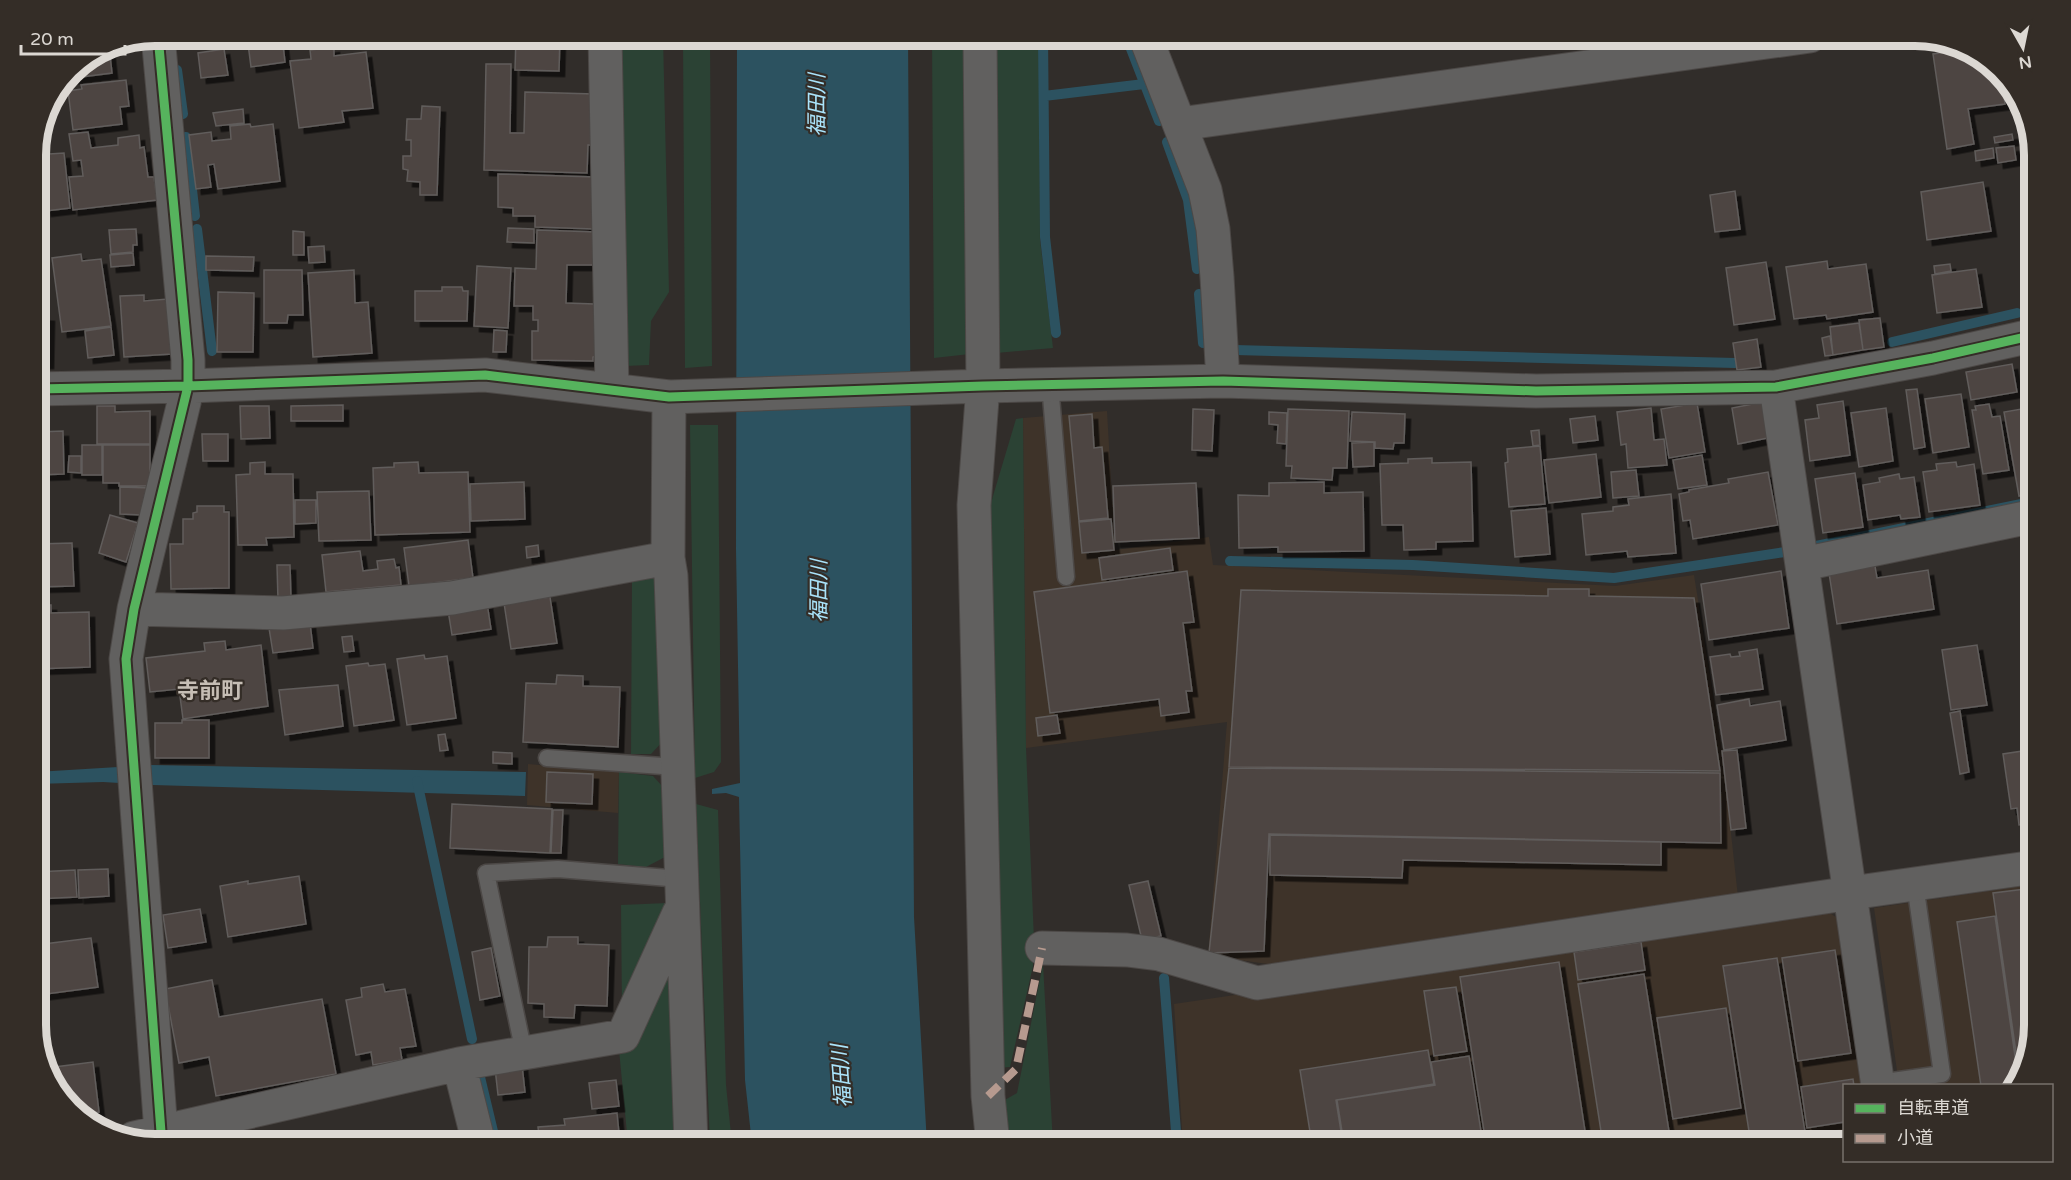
<svg xmlns="http://www.w3.org/2000/svg" width="2071" height="1180" font-family="'Varela Round','Noto Sans JP',sans-serif">
<style>
.built{fill:#3e3329}
.green{fill:#2b4234}
.water{fill:#2c5260}
.lines{fill:none;stroke-linecap:round;stroke-linejoin:round}
.stream{stroke:#2c5260;stroke-width:10}
.building{fill:#4e4543;stroke:#615d5b;stroke-width:1.5;filter:url(#shadow)}
.lane-casing{stroke:#4c4846;stroke-width:19}
.street-casing{stroke:#4c4846;stroke-width:35}
.lane{stroke:#61605f;stroke-width:16}
.street{stroke:#61605f;stroke-width:33}
.quiet{stroke:#b69a8f;stroke-width:8;stroke-dasharray:15 8;stroke-linecap:butt}
.cycleway-casing{stroke:#342d27;stroke-width:13}
.cycleway{stroke:#56b35d;stroke-width:9}
.labels{text-anchor:middle;dominant-baseline:central;stroke-width:4.5;stroke-linejoin:round;paint-order:stroke}
.water-label{font-size:21px;font-style:italic;fill:#aae4fb;stroke:#342d27}
.quarter-label{font-size:22px;font-weight:bold;fill:#c6beb5;stroke:#342d27}
.rim{fill:none;stroke:#dcd8d3;stroke-width:8}
</style>
<defs>
<filter id="shadow"><feDropShadow dx="5.5" dy="5.5" stdDeviation="0" flood-color="#0009"/></filter>
</defs>
<rect width="100%" height="100%" fill="#312d2a"/>
<path class="built" d="M1107 411 1115 550 1209 537 1213 565 1615 586 1694 575 1722 751 1738 897 1284 966 1208 956 1227 722 1026 748 1023 418Z
M528 764 619 772 618 813 527 805Z
M2035 884V1025L2019 1084 1899 1085 1874 908Z
M1822 908 1842 921 1864 1085 1844 1086V1144H1183L1174 1004Z"/>
<path class="green" d="M616 36H663L669 292 651 321 649 365 625 366Z
M683 36H710L712 366 685 368Z
M932 36H967L970 354 934 358Z
M993 36H1039L1040 240 1053 348 996 353Z
M1023 418 1026 748 1034 940 1033 966 1010 1067 998 1068 990 506 1016 419Z
M690 425H718L721 762 714 772 695 778Z
M660 570 665 739 651 754H631L632 576Z
M619 772 653 776 663 787 665 857 646 867 618 864Z
M696 804 718 810 726 1085 732 1144H710Z
M667 903 622 1014 621 905Z
M667 963 677 1144H628L618 1039Z
M1043 964 1053 1144H1007L1003 1101 1017 1093Z"/>
<path class="water" d="M737 36H908L914 917 927 1144H752L745 1080 739 797 726 793 712 794V789L740 783 736 549Z
M2035 496V505L1816 550 1815 541Z
M151 765 526 772 525 796 153 785 103 782 36 784V772Z"/>
<g class="lines">
<path class="stream" d="M1043 36 1045 237 1056 333
M1126 36 1159 121
M177 70 183 114
M1044 96 1144 84
M186 137 195 216
M1167 142 1188 200 1197 269
M197 229 212 351
M1199 294 1203 343
M1892 342 2017 313
M1235 350 1735 363
M1230 561 1413 565 1614 578 1785 552
M417 781 472 1039
M1164 978 1177 1144
M479 1073 496 1144"/>
</g>
<path class="building" d="M247 36H282L285 62 251 67Z
M516 36H560L559 71 515 70Z
M109 46 112 73 65 79 71 71Z
M334 47V56L366 52 373 108 342 111 344 122 299 128 290 61 311 59 310 50Z
M224 49 228 75 201 78 198 53Z
M1965 49 1975 52 2001 76 2005 104 1968 109 1974 144 1947 149 1933 54Z
M486 64H511L510 133H524L525 92 594 94 592 145H588L587 173 484 170Z
M126 80 129 106 120 107 122 124 73 130 68 91 82 89 81 85Z
M422 106 440 107 437 195H420V182L407 181 408 170 403 169V156H411V140H406L407 119H421Z
M243 109 244 123 216 126 213 113Z
M250 124 251 127 273 124 280 181 218 189 214 164 208 165 211 187 196 189 189 135 211 132 212 141 231 139 230 126Z
M88 132 91 148 118 145V138L139 135 140 148 144 147 148 177H154L157 200 73 210 69 177 83 176 81 160 73 161 69 134Z
M2012 134 2013 140 1995 143 1994 137Z
M2014 146 2016 160 1998 163 1996 148Z
M1993 148 1994 158 1976 161 1975 151Z
M49 149V154L64 153 70 208 46 211 45 204 36 205V150Z
M498 174 595 177 594 229 535 227V216H513V208L498 207Z
M1983 182 1991 231 1927 240 1921 192Z
M1735 191 1740 229 1715 232 1710 195Z
M508 228 534 229V243L507 242Z
M136 229 137 245H133V252L111 254 109 230Z
M537 230 597 232 596 265H567L566 303 595 304 598 356 593 357V361L532 360V331H538V320H533V306H514L515 268 536 269Z
M293 231 304 232V255H293Z
M324 246 325 262 309 263 308 247Z
M133 253 134 265 111 267 110 255Z
M81 254 82 261 101 259 111 326 62 332 52 258Z
M206 256 254 257 253 271 206 270Z
M1827 261 1828 269 1866 264 1873 312 1827 319 1826 315 1794 319 1786 267Z
M1766 262 1775 319 1734 325 1726 268Z
M1950 264 1951 271 1935 274 1934 266Z
M477 266 511 268 508 328 474 326Z
M1976 269 1982 307 1937 313 1932 275Z
M264 270H302L303 315H288L287 323H264Z
M354 270 355 303 368 302 372 353 313 357 308 273Z
M442 287H462L463 291H468L467 321H415V291H442Z
M218 292 254 293 253 352H217Z
M144 295V301L168 299 172 354 124 357 120 296Z
M36 315 49 316 48 363H36Z
M1880 318 1884 347 1863 350 1859 320Z
M1859 323 1863 350 1833 355 1830 327Z
M111 327 114 355 88 358 85 331Z
M494 330 507 331 506 352H493Z
M1830 336 1833 355 1825 356 1822 338Z
M1757 339 1761 367 1737 370 1733 343Z
M2012 364 2017 392 1971 400 1966 372Z
M1917 389 1925 447 1914 449 1906 390Z
M1961 394 1969 447 1933 453 1925 399Z
M2035 400V493L2019 496 2004 412 2028 408 2026 402Z
M1843 401 1850 455 1810 461 1805 420 1819 418 1817 405Z
M1763 402 1768 438 1738 444 1732 408Z
M1697 403 1705 452 1669 458 1661 409Z
M1989 404 1992 417 2000 416 2009 470 1983 474 1972 410H1976L1975 406Z
M343 405V421H291V406Z
M97 406H115V412L150 411V444H97Z
M240 406H269L270 438 241 439Z
M1651 408 1654 440 1664 439 1667 465 1628 468 1626 444 1621 445 1617 412Z
M1886 408 1893 461 1859 467 1851 413Z
M1193 409 1214 410 1212 451 1192 450Z
M1288 409 1349 411 1347 468H1333L1332 480 1291 478 1292 466H1286Z
M1269 412 1287 413 1286 444 1277 443 1278 425 1269 424Z
M1352 412 1405 414 1404 443H1394L1393 449 1375 448V442L1350 441Z
M1092 414 1094 448 1102 447 1108 518 1079 521 1069 416Z
M1595 416 1598 440 1573 443 1570 419Z
M1539 430 1540 445 1533 446 1531 431Z
M63 431 64 474 36 475V432Z
M202 434H228V461H203Z
M1374 442V466L1353 467 1352 443Z
M82 445H102V475H82Z
M103 445H150V486H119V483H103Z
M1540 446 1545 504 1509 507 1505 463 1508 462 1507 449Z
M1596 454 1601 497 1549 503 1544 460Z
M1702 455 1707 485 1678 489 1673 460Z
M69 456H81V473L68 472Z
M1432 458V463L1471 462 1473 541 1436 542V549L1404 550 1403 525H1382L1380 464 1408 463V459Z
M265 462V474H293L294 537 266 538 267 545H238L236 475 250 474V463Z
M418 462 419 473 468 472 470 532 375 535 373 468 394 467V463Z
M1956 462 1957 467 1974 464 1980 505 1929 512 1923 472 1937 470 1936 464Z
M1636 470 1639 496 1613 498 1611 472Z
M1768 472 1778 525 1693 539 1690 520 1683 521 1679 494 1689 492V490L1729 483 1728 479Z
M1855 473 1863 527 1823 533 1815 479Z
M1899 474 1900 479 1914 477 1920 517 1901 519 1900 515 1868 520 1863 485 1880 482 1879 478Z
M524 482 525 519 471 521 470 484Z
M1324 482V493L1363 492 1364 551 1278 552V547L1239 548 1238 495 1269 496V483Z
M1196 483 1199 538 1115 542 1113 486Z
M120 487 151 488 141 515 120 514Z
M369 491 371 540 319 541 317 492Z
M1671 494 1676 553 1628 557 1627 551 1586 555 1582 514 1613 511V507L1629 505 1628 499Z
M295 500H316V523L295 524Z
M197 506H224V512H229V588L171 589 170 544H183V519H193V513L197 512Z
M1546 508 1550 554 1515 557 1511 511Z
M110 515 138 523 126 562 99 553Z
M1111 519 1114 550 1082 553 1079 522Z
M468 540 473 578 409 586 404 548Z
M72 543 74 586 36 587V544Z
M538 545 539 556 527 558 526 547Z
M1170 548 1173 570 1102 580 1099 558Z
M360 551 363 571 378 569 377 561 394 559 396 568 399 567 401 585 326 592 322 555Z
M277 565H290L291 599 278 600Z
M1875 566 1877 578 1928 570 1934 609 1837 624 1829 573Z
M1187 571 1194 622 1183 623 1192 691H1186L1189 712 1161 716 1159 699 1050 713 1034 592Z
M1781 571 1789 628 1709 640 1701 584Z
M1548 589H1589V596L1694 598 1720 771 1229 767 1241 590 1548 596Z
M550 597 557 643 511 649 504 603Z
M487 603 491 629 452 635 448 610Z
M36 605H51V613L89 612 90 667 36 669Z
M310 623 313 648 273 653 269 628Z
M352 636 354 651 344 652 342 637Z
M225 641 226 650 261 645 268 706 183 719 179 689 150 692 146 658 205 651 204 643Z
M1977 645 1987 705 1951 710 1942 650Z
M1757 649 1763 689 1716 695 1710 657 1730 654 1731 657 1740 656 1739 652Z
M424 655 425 659 447 656 456 718 407 725 397 659Z
M368 663 369 666 385 664 394 720 354 726 346 666Z
M557 675 583 676V686L620 687 618 747 523 742 526 683 556 684Z
M338 685 343 726 285 735 279 690Z
M1749 699 1750 706 1780 701 1786 740 1724 750 1717 705Z
M1960 711 1969 772 1960 774 1950 713Z
M1057 715 1060 733 1038 736 1036 718Z
M182 720H209V758H155V723H182Z
M445 734 448 750 440 751 438 735Z
M2035 749V823L2019 825 2017 808 2011 809 2003 754Z
M1737 750 1746 828 1731 830 1722 751Z
M493 752 512 753V764L493 763Z
M1229 768 1720 773 1721 843 1269 834 1264 951 1209 953Z
M547 772 593 774 592 804 546 802Z
M452 804 552 809 550 853 450 848Z
M553 810H563L561 853H551Z
M1270 835 1661 842V865L1403 860 1402 878 1270 875Z
M108 869 109 896 79 898 78 870Z
M75 870 77 897 36 899V872Z
M299 876 306 924 228 937 220 886 248 881V884Z
M1148 881 1161 936 1142 940 1129 885Z
M2035 888V1025L2020 1080 1993 893Z
M200 909 206 942 168 948 163 915Z
M1995 916 2019 1084 2018 1086H1981L1957 922Z
M548 937H578V944L609 945 607 1006 575 1005 574 1018 544 1017V1004L528 1003 529 947H547Z
M91 938 98 987 39 995 36 973V945Z
M1641 942 1645 970 1578 980 1574 952Z
M491 948 500 996 480 1000 472 952Z
M1835 950 1851 1053 1798 1061 1782 958Z
M1777 958 1807 1144H1751L1723 966Z
M1559 962 1587 1144H1486L1460 977Z
M1644 974 1671 1144H1603L1578 984Z
M212 980 219 1017 322 999 336 1074 216 1096 209 1057 179 1063 165 989Z
M383 984 385 992 405 989 416 1046 400 1048 402 1060 373 1065 371 1052 356 1055 346 1000 362 997 361 988Z
M1456 987 1467 1051 1434 1056 1424 991Z
M1726 1008 1741 1108 1673 1119 1657 1018Z
M1428 1050 1434 1084 1336 1100 1343 1144H1312L1300 1070Z
M1469 1056 1483 1144H1344L1337 1100 1435 1085 1431 1062Z
M93 1062 99 1112 82 1114 52 1085 47 1068Z
M522 1065 525 1092 498 1095 495 1068Z
M1853 1079 1854 1086H1844V1122L1807 1128 1801 1087Z
M616 1080 619 1106 592 1109 589 1083Z
M617 1113 620 1144H540L538 1127 565 1125 564 1119Z
M313 1138V1144H285V1141Z"/>
<g class="lines">
<defs>
<path id="lane" d="M1050 384 1066 577
M547 758 677 767
M524 1053 486 873 558 869 681 879
M1878 1083 1942 1074 1915 884"/>
<path id="street" d="M158 36 188 360V386L134 609 126 659 161 1132 164 1144
M605 36 612 390
M980 36 983 386 974 505 988 1096 993 1144
M1145 36 1205 190 1213 229 1217 277 1223 381
M1180 124 1810 36
M1776 387 1878 1086
M36 389 188 386 485 375 669 397 983 386 1223 381 1536 391 1776 387 1933 358 2035 335
M669 397 668 558 671 576 691 1144
M1803 564 2035 516
M134 609 283 613 452 598 668 558
M1042 948 1127 950 1159 954 1257 983 1851 893 2035 867
M459 1064 479 1144
M134 1138 459 1064 623 1036 679 913"/>
</defs>
<use href="#lane" class="lane-casing"/>
<use href="#street" class="street-casing"/>
<use href="#lane" class="lane"/>
<use href="#street" class="street"/>
<path class="quiet" d="M988 1096 1016 1069 1042 948"/>
<defs>
<path id="cycleway" d="M158 36 188 360V386L134 609 126 659 161 1132 164 1144
M36 389 188 386 485 375 669 397 983 386 1223 381 1536 391 1776 387 1933 358 2035 335"/>
</defs>
<use href="#cycleway" class="cycleway-casing"/>
<use href="#cycleway" class="cycleway"/>
</g>
<g class="labels">
<g class="water-label">
<text transform="translate(817 105) rotate(-90)">福田川</text>
<text transform="translate(819 591) rotate(-90)">福田川</text>
<text transform="translate(842 1076) rotate(-94)">福田川</text>
</g>
<g class="quarter-label">
<text x="210" y="691">寺前町</text>
</g>
</g>
<path d="M0 0H2071V1180H0ZM155 46H1915A109 109 0 0 1 2024 155V1025A109 109 0 0 1 1915 1134H155A109 109 0 0 1 46 1025V155A109 109 0 0 1 155 46Z" fill="#342d27" fill-rule="evenodd"/>
<path class="rim" d="M155 46H1915A109 109 0 0 1 2024 155V1025A109 109 0 0 1 1915 1134H155A109 109 0 0 1 46 1025V155A109 109 0 0 1 155 46Z"/>
<rect x="1843" y="1084" width="210" height="78" fill="#342d27" stroke="#77716c" stroke-width="1.5"/>
<rect x="1855" y="1104" width="30" height="9" fill="#56b35d" stroke="#77716c" stroke-width="1.5"/>
<text x="1897" y="1114" font-size="18" fill="#dcd8d3">自転車道</text>
<rect x="1855" y="1134" width="30" height="9" fill="#b69a8f" stroke="#77716c" stroke-width="1.5"/>
<text x="1897" y="1144" font-size="18" fill="#dcd8d3">小道</text>
<g transform="translate(2023 48) rotate(171)" stroke="#342d27" stroke-width="4.5" paint-order="stroke">
<path d="M0-4.5L10 22L0 15L-10 22Z" fill="#dcd8d3"/>
<text y="-9" font-size="16" font-weight="bold" text-anchor="middle" fill="#dcd8d3">N</text>
</g>
<path d="M21 45v9h104v-9" fill="none" stroke="#dcd8d3" stroke-width="3"/>
<text x="30" y="45" font-size="18" fill="#dcd8d3" stroke="#342d27" stroke-width="4.5" paint-order="stroke">20 m</text>
</svg>
